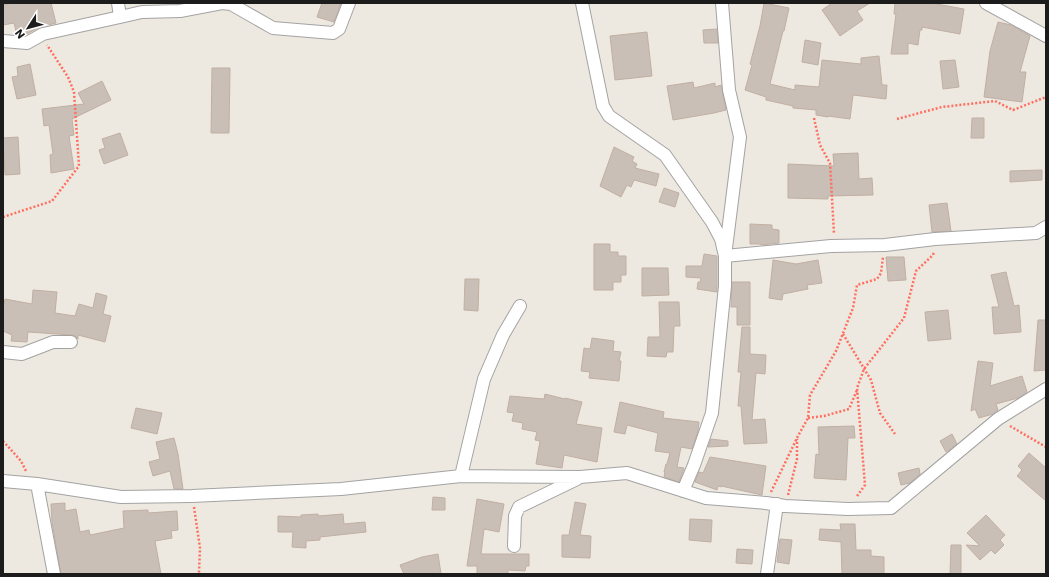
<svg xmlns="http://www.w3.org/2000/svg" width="1049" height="577" font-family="Poppins,sans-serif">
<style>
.building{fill:#cabfb6;stroke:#c1afa2}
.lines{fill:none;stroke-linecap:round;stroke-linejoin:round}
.street-casing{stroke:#a3a3a3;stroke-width:14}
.path{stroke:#ff6f60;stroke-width:2.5;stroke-dasharray:2 2;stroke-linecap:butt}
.street{stroke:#fff;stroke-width:12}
</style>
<rect width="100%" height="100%" fill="#eee9e0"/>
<path class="building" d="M13 3H51L56 23 40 27 25 35H17L14 23 3 25V5Z
M322 3H341L334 22 317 17Z
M764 3 789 8 784 31H783L770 84 795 90V85L819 87 822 60 861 64V58L879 56 882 85H887L886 99 853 95 850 119 828 116V117L816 115V110L793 108V106L766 100V97L745 90 752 65 750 64 760 26Z
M832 3H870L857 11 863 20 840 36 822 10Z
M895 3H931L964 9 960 34 922 27V30H920L918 45 908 43V54H891L896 14H894Z
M998 22 1011 25 1030 36 1020 72H1026L1022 102 984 97 990 51Z
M717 29 718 43H704L703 30Z
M647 32 652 76 615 80 610 36Z
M805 40 821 43 818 65 802 62Z
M955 60 959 87 943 89 940 61Z
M30 64 36 95 17 99 12 77 18 76 17 67Z
M212 68H230L229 133H211Z
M102 81 111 100 72 119 74 135 69 136 74 169 51 173 50 155 53 154 49 125 44 126 42 109 84 104 78 93Z
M693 82 694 88 715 83V87L721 85 726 110 714 113 673 120 667 86Z
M972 118H984V138H971Z
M120 133 128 155 104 164 99 150 105 148 102 139Z
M18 137 20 174 5 175 3 138Z
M614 147 634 157 632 161 637 164 635 168 659 174 656 186 634 180 631 187 627 185 621 197 600 186Z
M858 153 859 179 872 178 873 195 828 196V199L788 198V164L834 166 833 154Z
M1042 170V180L1010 182V171Z
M664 188 679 193 675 207 659 202Z
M947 203 951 231 932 232 929 205Z
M750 224 772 225V229L779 230V243L761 245V244H750Z
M594 244H610V252H618V256H626V275H621V282H613V290H594Z
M704 254 717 256V292L697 289 698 282H700L701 278 686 277V266H702Z
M886 257H904L906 280 888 281Z
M773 260 796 264 818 260 822 283 807 285 808 289 783 294 782 300 769 298Z
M642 268H668L669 295 642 296Z
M1006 272 1014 306 1019 305 1021 332 994 334 992 307H999L991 275Z
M465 279H479L478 311 464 310Z
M732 282H750V325H737V307H731Z
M33 290 57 292 55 313 75 316 79 304 93 308 96 293 107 296 103 314 111 316 105 342 78 335V339L75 336 71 335 57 334 28 332 27 342 11 341 12 335 3 331V308L5 299 32 304Z
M659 302H679L680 326H674L673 352H667L666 357 647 356 648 337H660Z
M948 310 951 339 928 341 925 312Z
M1038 320H1046V370L1034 371Z
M742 327H750V354L766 355 765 374 756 373 752 420 765 419 767 443 744 444 741 406H738L741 372H738Z
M592 338 614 341 613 351 621 352 619 361H621L619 381 589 378 590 372 581 371 584 348 590 349Z
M978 361 993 363 990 386 1022 376 1027 392 1018 398 996 404 998 410 993 414 979 418 975 409 971 411Z
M545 394 565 399V398L582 402 576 424 602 428 597 462 564 455 562 468 536 464 540 441 535 440 537 432 522 429 523 423 512 421 514 413 507 412 510 396 544 399Z
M620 402 664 412 663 418 699 422 698 431 692 449 681 447 677 467 684 468 679 482 664 477 665 472H664L666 464H667L670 453 655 451 658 433 627 425 625 434 614 432Z
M136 408 162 413 157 434 131 428Z
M854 426 855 438H848L846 480 814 478 816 454 819 455 818 427Z
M952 434 957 444 946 452 940 441Z
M174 438 178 454 183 489H174L170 471 153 476 149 462 160 459 156 442Z
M711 439 728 441V446L708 447Z
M1029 453 1046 468V501L1017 476 1022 470 1018 466Z
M710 457 766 466 762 495 721 486V487L718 486 717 490 695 482 699 472 703 473Z
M919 468 920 474 910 483 901 485 898 473Z
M433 497 445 498V510H432Z
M477 499 504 504 499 532 484 529 481 554H529V566H526L525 571 508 570V574H477V566H467Z
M575 502 586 504 580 535 591 536 590 558 562 557V535H569Z
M65 503V511L76 509 80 532 89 530 90 535 124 528 123 511 148 510V513L177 511 178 530 171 531 172 538 155 541 161 574H61L52 522 51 504Z
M318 514V516L343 514 344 524 365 522 366 532 320 537V540L306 541V548L292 547 293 532H278V516L301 517V515Z
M986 515 1005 535 1000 540 1004 545 995 554 991 550 980 560 966 545 980 546 967 533Z
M690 519 712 520 711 542 689 540Z
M840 524H855L856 550H871V556L884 557V574H842L841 542 819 540 820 529 841 530Z
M780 539 792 540 789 564 777 562Z
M951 545H961V574H950Z
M737 549 753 550 752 564 736 563Z
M438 554 441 574H404L400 565 422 557Z"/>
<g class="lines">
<defs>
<path id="street" d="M118 3 120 17
M582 3 603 106 609 116 665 155 712 222 721 239 725 256V286L712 413 694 465 683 491
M722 3 729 90 740 137 725 256 831 246 885 245 935 239 1036 233 1046 227
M986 3 1046 36
M3 41 27 43 43 34 120 17 142 12 180 11 222 3 231 4 273 28 333 33 339 29 349 3
M3 352 22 354 53 342H71
M461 476 484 379 503 335 520 306
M3 481 37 484 121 497 192 496 341 489 461 476 580 477 627 473 706 498 766 503 785 506 848 509 891 508 998 419 1046 389
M37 484 54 574
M514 546 515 516 519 507 577 479
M767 574 777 504"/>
</defs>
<use href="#street" class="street-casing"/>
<path class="path" d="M814 118 820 145 830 163 834 234
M897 119 942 107 995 101 1013 110 1046 97
M3 217 52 201 79 166 74 92 68 77 47 45
M843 334 871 380 880 413 895 434
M808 418 824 416 849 409 857 390
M1010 426 1046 447
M3 441 21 461 26 471
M771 492 798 436 808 418 810 395 836 351 853 308 857 285 877 279 881 273 883 257
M788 495 797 459V439
M857 496 865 485 857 388 864 369 904 318 916 271 933 255 934 252
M194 507 200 548 199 572V574"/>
<use href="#street" class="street"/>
</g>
<rect width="1049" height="577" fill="none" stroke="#1c1c1c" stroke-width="8"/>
<g transform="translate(28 28) rotate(234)" stroke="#ffffff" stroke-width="3" paint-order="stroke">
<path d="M0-3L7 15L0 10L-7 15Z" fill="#1c1c1c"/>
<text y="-6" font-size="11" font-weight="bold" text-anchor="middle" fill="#1c1c1c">N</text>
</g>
</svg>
